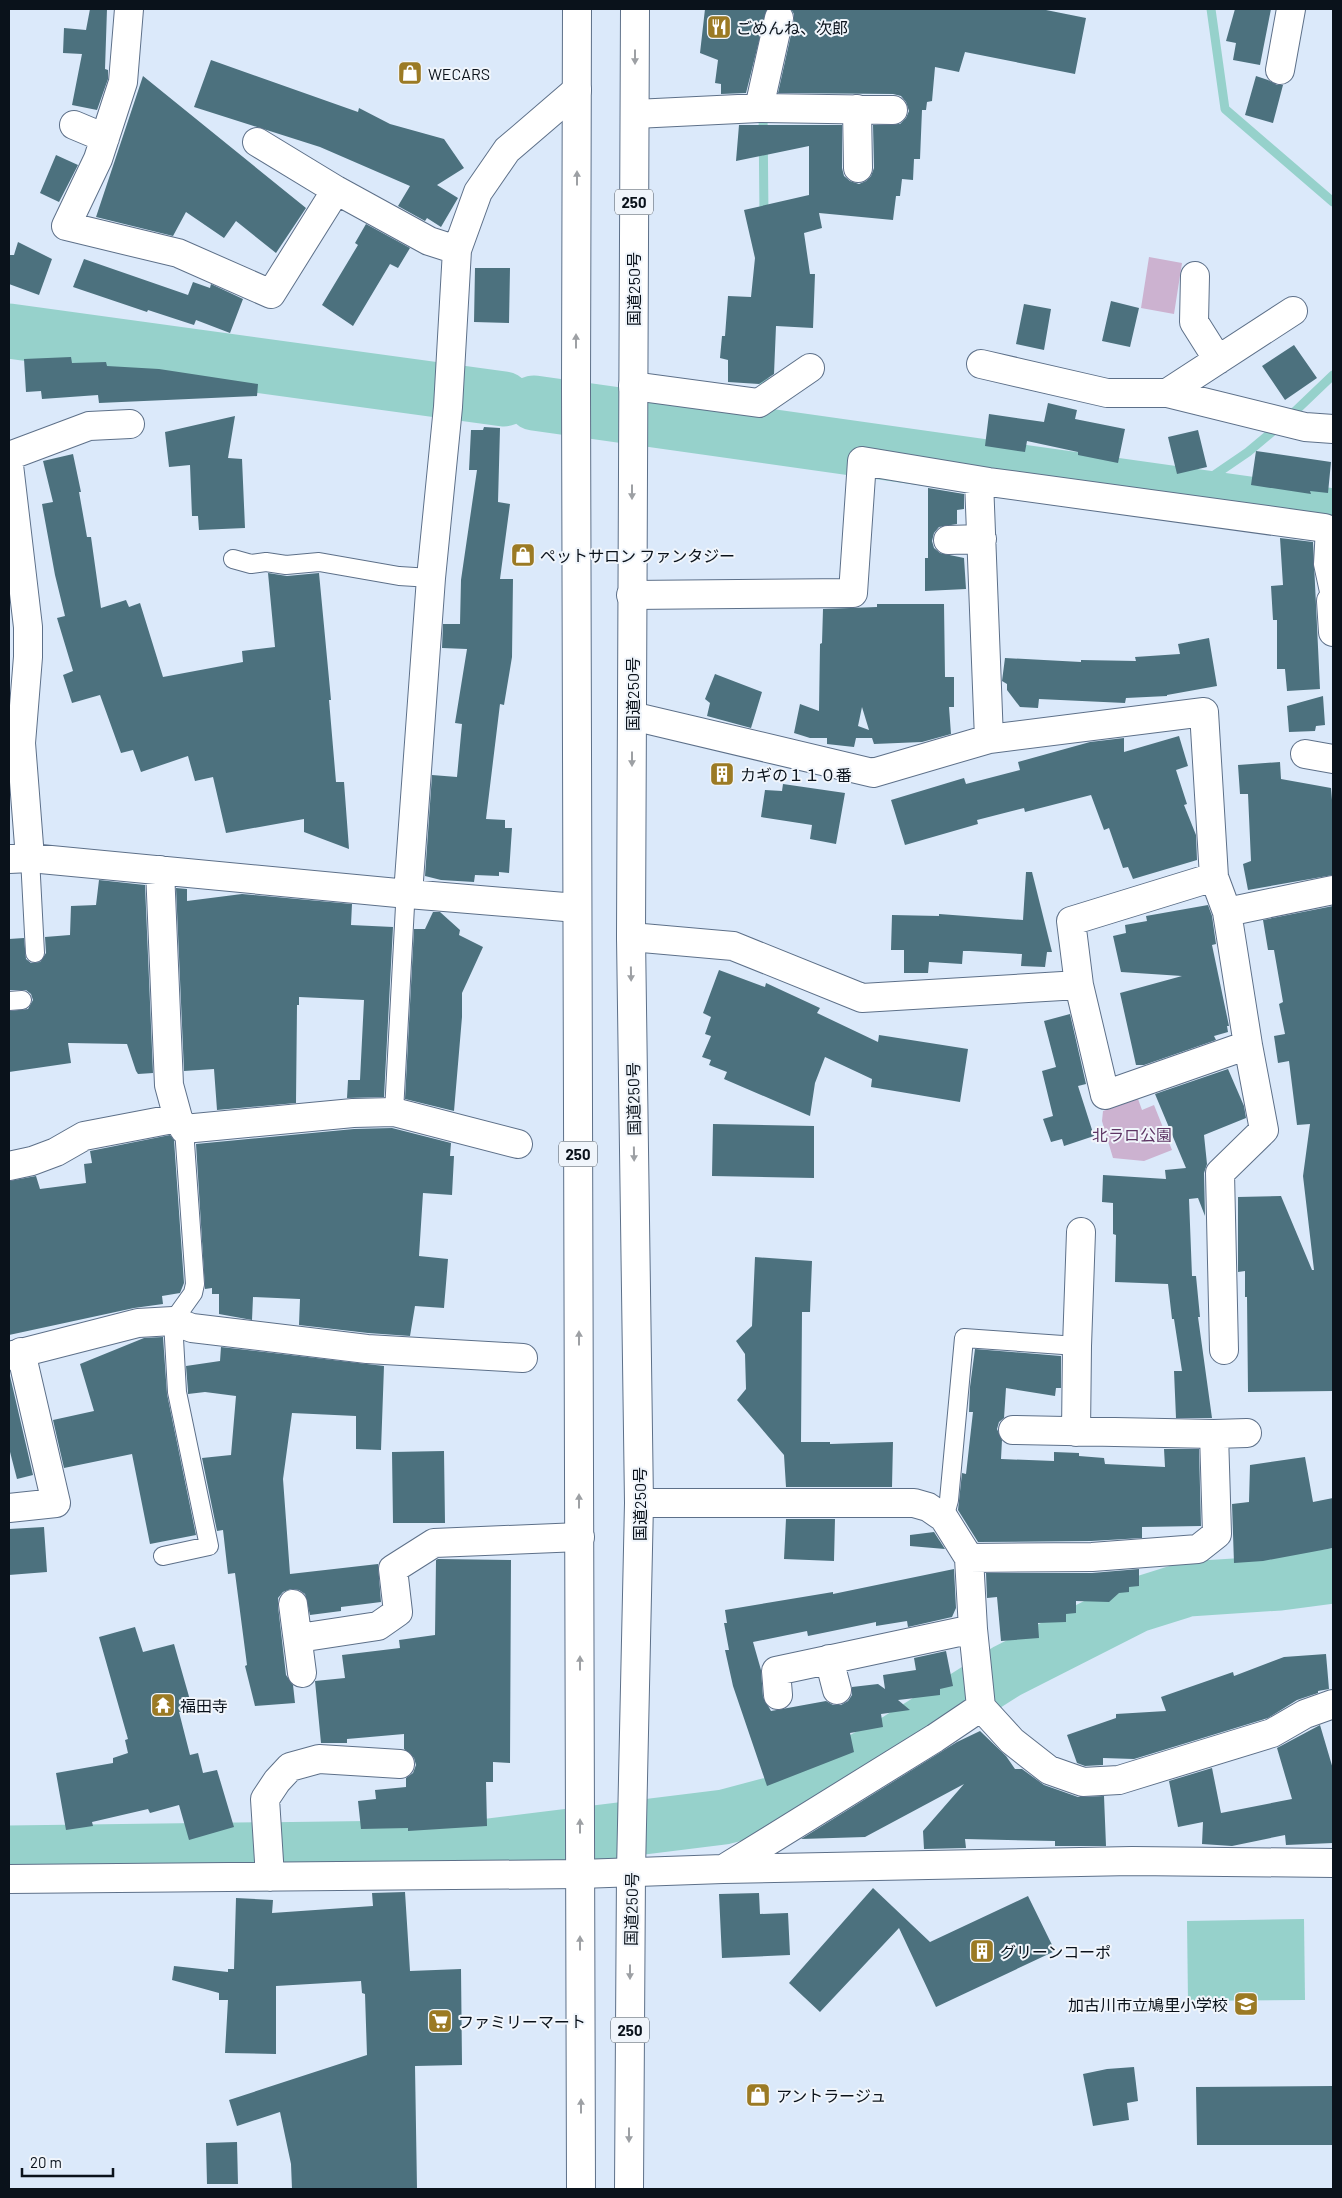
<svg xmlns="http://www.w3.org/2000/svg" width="1342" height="2198" font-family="Barlow,'Noto Sans JP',sans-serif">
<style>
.green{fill:#ccb2d0}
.water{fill:#96d1cb}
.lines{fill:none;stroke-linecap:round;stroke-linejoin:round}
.stream{stroke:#96d1cb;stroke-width:9}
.river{stroke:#96d1cb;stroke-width:55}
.building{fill:#4c717e;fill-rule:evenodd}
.lane-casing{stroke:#5d7089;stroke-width:20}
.street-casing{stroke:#5d7089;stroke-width:30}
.highway-casing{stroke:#5d7089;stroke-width:30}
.lane{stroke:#fff;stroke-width:18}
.street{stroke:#fff;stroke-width:28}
.highway{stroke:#fff;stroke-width:28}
.oneway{fill:#9da0a4}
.labels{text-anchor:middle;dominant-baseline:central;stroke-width:4;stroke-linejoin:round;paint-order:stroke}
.shield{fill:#f0f5fb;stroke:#4f565e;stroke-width:1}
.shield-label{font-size:15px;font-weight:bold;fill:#0a121b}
.poi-label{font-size:16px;fill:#0a121b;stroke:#f0f5fb;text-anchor:start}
.street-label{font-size:16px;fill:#0a121b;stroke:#f0f5fb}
.park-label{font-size:16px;fill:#5e3564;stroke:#f0f5fb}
</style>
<rect width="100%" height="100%" fill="#dbe9fa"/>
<path class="green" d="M1149 257 1182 263 1174 314 1141 308Z
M1138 1099 1142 1110 1154 1105 1172 1150 1144 1161 1113 1158 1102 1121 1103 1111Z"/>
<path class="water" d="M1304 1919 1305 2000 1188 2001 1187 1921Z"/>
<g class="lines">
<path class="stream" d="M1211 9 1225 109 1333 202
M763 110 764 217
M764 370V435
M1288 418 1333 375
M1192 496 1207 480 1248 452 1279 426"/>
<path class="river" d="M9 331 504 399
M534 403 1333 516
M9 1853 481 1847 724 1817 789 1800 898 1740 1007 1671 1137 1605 1188 1589 1280 1583 1333 1576"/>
</g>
<path class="building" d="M90 9H107L105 69 108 70V79L97 110 72 105 82 54 63 53 64 28 86 30Z
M705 9H767L746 93 721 94V84L715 83 718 60 700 53Z
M791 9H1041L1086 18 1075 74 965 52 959 72 935 67 932 101 927 102 926 110H922L920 159H914L913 180 902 179 900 196H896L893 220 819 213 822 228 804 233 810 274H815L813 328 776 326 774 374 759 384 728 382V360L720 358 722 336H725L728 296 751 297 755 258 744 210 809 195V146L736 161 739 125H842V168L844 176 850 181 859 184 866 181 871 176 874 168 873 125 900 124 906 118 909 111 906 102 901 96 893 94 778 93 794 21V14Z
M1235 9H1271L1260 65 1233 60 1236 43 1226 41Z
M211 60 358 112 359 108 390 124 444 139 464 168 437 185 458 198 441 227 427 218 425 221 398 206 410 186 320 147 194 107Z
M143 76 306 208 276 253 236 221 224 238 186 212 173 236 96 217Z
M1256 76 1268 80 1277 85H1283L1273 123 1245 115Z
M56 155 78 165 59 202 40 193Z
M366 224 410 248 398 268 390 264 353 326 322 305 358 245 355 243Z
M18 242 52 259 39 295 9 284V255H14Z
M84 259 188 295 193 282 210 288 211 284 243 299 230 333 196 320 194 325 148 310 147 312 73 287Z
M475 268H510L509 323 474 322Z
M1111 301 1139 308 1130 347 1102 341Z
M1024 304 1051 309 1044 350 1016 344Z
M1294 345 1317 378 1285 400 1262 366Z
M71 357 72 363 106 362 107 366 159 369 258 384 257 396 99 403 98 395 42 399 41 391 26 392 24 359Z
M1048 403 1077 410 1075 419 1125 429 1118 463 1078 455V452L1027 441 1025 452 985 446 989 414 1044 422Z
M235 416 228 458 242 459 245 528 199 530 198 516H192L190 465 169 467 165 432Z
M484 427 500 428 498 502 510 504 500 579H513L512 657 504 705 500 704 486 819 505 820V828H512L509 873 499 872V876L475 875 474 882 441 880 425 876 432 775 457 777 462 724 455 723 467 649 442 648 443 624H460L461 580 477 470H469L471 430H483Z
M1198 430 1207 467 1177 474 1168 437Z
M1256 451 1331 462 1328 493 1310 491 1311 494 1251 485Z
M73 454 81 492H79L87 537H91L101 608 126 600 129 607 140 603 163 677 243 662 242 651 275 647 268 573 287 576 319 573 331 700H329L336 782H344L349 849 304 832V819L226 833 213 777 195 781 188 756 141 772 133 750 121 753 100 695 72 703 63 675 73 671 57 618 65 616 55 575 42 504 53 502 43 461Z
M928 488 964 494V509L957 510V524L939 527 934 533 932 541 934 548 940 553 964 558 966 589 925 591V558H928Z
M1280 538 1313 542 1320 689 1287 691 1285 669H1277V620H1273L1271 586 1283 585Z
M877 604H944L945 677H954V707H949L951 734 922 742 874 744 872 738H856L854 747 827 744V738H810L794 733 800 704 819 711 820 644 822 643 823 609 877 607ZM862 707 869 730 858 726Z
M1209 638 1217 686 1167 695V696L1126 698 1125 703 1039 699 1038 708 1020 707 1007 690V684L1002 681 1005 658 1081 662V660L1136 661 1135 657 1180 654 1178 644Z
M715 674 762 692 751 728 707 716 710 703 705 699Z
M1323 696 1325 725 1316 726 1315 731 1289 732 1287 706Z
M1179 736 1188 766 1176 770 1187 804 1184 805 1196 835 1197 860 1133 879 1128 867 1123 868 1109 828 1104 830 1091 795 1025 812 1024 808 977 820 978 824 905 845 891 800 964 778 966 784 1020 770 1018 762 1090 742 1124 738V752Z
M1280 762 1281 779 1331 788 1333 812V875L1248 890 1243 864 1251 861 1248 794H1240L1238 765Z
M783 784 845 793 836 844 810 839 812 825 761 817 765 790 782 791Z
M1026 872H1032L1052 952H1047L1045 967 1021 966 1022 954 970 951H963L962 964 929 962 928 973H904V950H891L892 915 939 916V914L1023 920Z
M99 880 145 885 153 1073 138 1074 136 1071 127 1044 68 1043 71 1063 9 1072V1011L28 1009 33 1000 31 994 26 990H9V939L24 938 26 959 31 963 40 962 46 953 45 937 70 935 71 906 96 905Z
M176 888 187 889V901L242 894 352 904 351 925 393 927 384 1097 347 1098 348 1080H360L364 1000 299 997V1005H297L296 1103 217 1110 214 1069 184 1071Z
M1208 905 1212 916 1216 944 1212 945 1229 1026H1227L1228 1032 1214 1036 1216 1040 1144 1065H1136L1120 993 1182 976 1121 972 1113 936 1126 933 1125 925 1147 921 1146 916Z
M1333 906V1391L1248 1392 1247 1297H1245V1271L1238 1272V1197L1281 1196 1312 1270H1314L1303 1176 1310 1124 1297 1125 1289 1061 1278 1063 1274 1036 1285 1034 1279 1004 1283 1002 1274 950H1268L1263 920Z
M433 912H440L460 930 459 935 483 947 462 993V1017L454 1111 405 1099 414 929H425Z
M719 970 765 987 766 983 820 1008 817 1013 878 1042 879 1035 968 1049 960 1102 871 1087 872 1079 825 1057 815 1083 810 1116 724 1079 727 1072 709 1065 711 1060 702 1057 711 1036 705 1034 711 1017 703 1013Z
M1070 1014 1086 1084 1078 1086 1094 1136 1064 1146 1062 1139 1051 1142 1043 1119 1053 1116 1042 1071 1056 1067 1044 1021Z
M1228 1069 1244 1106 1246 1118 1204 1135 1207 1164 1204 1173 1205 1216 1198 1198 1189 1199 1192 1276H1196L1200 1317H1198L1212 1418H1176L1174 1371H1182L1174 1319H1172L1168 1284 1115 1282 1116 1235 1113 1234V1203L1102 1202 1103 1175 1166 1179 1165 1170 1186 1168 1155 1094Z
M713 1124 814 1126V1178L712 1176Z
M392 1128 451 1143 450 1156H454L452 1195 423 1193 419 1256 448 1259 444 1308 415 1306 410 1336 368 1333 299 1325 300 1299 253 1297 252 1320 219 1314V1294H212V1288L205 1289 196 1144 354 1129Z
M170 1135 174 1140 184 1283 180 1293 162 1296 163 1304 134 1308 9 1335V1181L36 1176 40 1189 86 1183 84 1164 92 1163 90 1151Z
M755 1257 812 1261 810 1312H802L801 1442H830V1444L893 1442 892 1487H786L784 1455 737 1400 746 1389 745 1354 736 1341 752 1326Z
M163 1337 167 1394 196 1535 150 1544 132 1454 64 1468 53 1420 94 1411 80 1364 144 1338Z
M221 1347 384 1366 381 1450 356 1449V1416L292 1413 283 1479 290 1574 378 1564 381 1602 341 1607V1611L310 1615 305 1594 299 1590 291 1589 283 1592 278 1598V1606L286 1675 293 1685 295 1703 255 1706 245 1666 247 1665 235 1573 228 1574 223 1530 217 1531 202 1458 231 1455 236 1396 205 1392 188 1394V1391L186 1366 220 1361Z
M975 1349 1061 1356V1388H1056L1055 1396 1006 1388 1004 1418 999 1422 997 1429 1002 1440 1001 1459 1054 1461V1452L1079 1453V1456L1104 1458 1105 1464 1165 1467 1164 1449H1199L1201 1526 1142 1527V1538L1091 1541 978 1542 958 1510 962 1473 966 1474 973 1412H969L970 1387Z
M9 1376H10L33 1475 17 1479 9 1448Z
M444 1451 445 1523H393L392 1452Z
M1305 1457 1313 1502 1333 1498V1548L1263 1561 1234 1563 1232 1504 1249 1502 1250 1465Z
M786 1519H835L834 1561 784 1559Z
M44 1527 47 1572 9 1575V1529Z
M934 1532 945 1549 910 1546V1535Z
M438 1559 511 1560 510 1763 493 1762V1782H486L487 1826 408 1831V1828L361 1829 358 1801 376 1799 375 1790 406 1787V1778L413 1773 416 1765 414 1758 404 1749V1734L347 1739V1743H321L315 1681 345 1678 342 1655 400 1648 399 1640 435 1635 436 1560Z
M954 1569 956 1608 952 1617 908 1627 907 1621 876 1626V1622L808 1636 807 1631 753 1642 761 1670 763 1697 771 1711 826 1701 833 1705H841L848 1701 852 1695V1687L878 1684 885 1689 883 1675 916 1670 914 1658 946 1651 953 1686 940 1689V1695L898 1700 910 1710 881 1714 883 1727 850 1733 854 1752 767 1786 733 1686 725 1650H729L724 1623H727L725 1610 833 1592V1594Z
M1139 1569V1586L1129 1587V1592L1119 1593 1109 1602 1076 1601V1613L1066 1614V1622L1038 1623 1039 1638 1001 1641 997 1597 987 1598 986 1573H1092Z
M135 1627 143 1652 174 1644 192 1707 179 1712 190 1755 198 1753 203 1773 217 1770 234 1827 189 1840 179 1805 150 1813 148 1809 92 1822 93 1826 66 1830 56 1773 113 1763V1758L128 1753 125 1740 128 1739 99 1637Z
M1326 1654 1329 1689 1318 1691V1693L1297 1700 1268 1718 1134 1759 1103 1758V1765L1085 1766 1077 1763 1067 1735 1116 1718V1714L1166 1711 1161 1697 1233 1672 1234 1676 1284 1657Z
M1320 1725 1333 1769V1843L1286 1845 1285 1835 1232 1846 1202 1844 1203 1822 1178 1827 1169 1781 1212 1768 1221 1813 1292 1799 1277 1748Z
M980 1731 1006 1756 1015 1769H1022L1044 1785 1078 1797 1104 1796 1106 1846H1055V1841L965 1839 966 1848 924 1849 923 1831 964 1784 865 1837 801 1839 957 1742Z
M873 1888 930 1942 1028 1896 1055 1951 936 2007 899 1928 820 2012 789 1983Z
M405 1892 410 1971 461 1969 462 2065 415 2066 417 2189H292L291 2164 280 2112 237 2126 229 2100 367 2055 365 1994 362 1993 361 1981 276 1986V2054L225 2053 228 2000H219V1993L172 1980 174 1966 228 1972V1969H234L236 1898 273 1900 272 1913 373 1906 372 1893Z
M759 1893 760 1914 788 1913 790 1955 722 1958 719 1894Z
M1134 2067 1138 2101 1127 2103 1129 2120 1093 2126 1083 2074 1107 2069Z
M1333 2086V2145H1197L1196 2087Z
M237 2142 238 2184H207L206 2143Z"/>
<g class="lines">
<defs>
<path id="lane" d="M1325 528 1323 564 1331 601
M233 559 251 564 266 562 286 565 319 562 399 576 431 578
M30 858 35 953
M9 1001 22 1000
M394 1112 405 906 408 894
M944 1518 949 1500 964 1338 1077 1346
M163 1556 209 1546 177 1392 173 1321 193 1293 195 1284 184 1129"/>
<path id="street" d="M129 9 123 82 98 159 66 226 178 253 271 294 336 190 257 142
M1280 70 1291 9
M759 108 893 110
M857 109 858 168
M635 114 759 108 779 18
M74 125 105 138
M336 190 429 241 457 250
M1195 276 1194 322 1218 360
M981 364 1107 393H1167L1305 427 1333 429
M633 386 759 403 810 368
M1167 393 1293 311
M9 456 89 426 130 424
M9 465 28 627V657L21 743 30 858
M948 540 982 539
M631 595 853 593 862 461 989 482 1325 528
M1333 601H1331L1333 632
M632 716 873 773 989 739 979 481
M989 739 1204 712 1214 877 1227 912 1248 1045 1105 1095 1079 985
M1305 754 1333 759
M9 859 30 858 408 894 431 578 448 407 457 250 478 192 507 150 577 90
M160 870 169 1085 178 1118 184 1129 353 1113 394 1112 518 1144
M408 894 577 908
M1227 912 1333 890
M631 937 733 946 862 998 1079 985 1071 921 1214 877
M9 1166 32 1161 56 1152 84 1136 178 1118
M1224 1350 1220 1173 1264 1130 1248 1045
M9 1356 138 1323 173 1321 192 1328 367 1349 523 1358
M1076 1432 1077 1346 1081 1232
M1214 1434 1247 1433
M639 1503H914L928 1507 944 1518 969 1558 973 1629 981 1707 1012 1741 1049 1770 1083 1782 1119 1780 1272 1733 1305 1714 1333 1704
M9 1508 56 1503 21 1352
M969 1558 1092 1557 1198 1549 1217 1534 1214 1434 1013 1430
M293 1604 302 1673
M299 1638 378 1626 398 1612 393 1569 434 1543 580 1537
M829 1659 837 1690
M778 1695 776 1671 973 1629
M725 1868 935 1738 981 1707
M270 1877 265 1799 277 1781 290 1767 319 1759 400 1764
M9 1879 580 1874 723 1869 1132 1861 1333 1863"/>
<path id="highway" d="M577 9 576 389 581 2189
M629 2189 631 1871 639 1503 631 937 635 9"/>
</defs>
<use href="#lane" class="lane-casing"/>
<use href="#street" class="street-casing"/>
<use href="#highway" class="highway-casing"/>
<use href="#lane" class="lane"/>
<use href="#street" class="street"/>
<use href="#highway" class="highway"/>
</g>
<defs><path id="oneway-solid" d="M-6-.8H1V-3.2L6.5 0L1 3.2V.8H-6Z" transform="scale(1.25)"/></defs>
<g class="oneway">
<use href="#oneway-solid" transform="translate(635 57) rotate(90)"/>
<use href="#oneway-solid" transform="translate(577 178) rotate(-90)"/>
<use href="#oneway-solid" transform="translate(576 341) rotate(-90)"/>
<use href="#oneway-solid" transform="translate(632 492) rotate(90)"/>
<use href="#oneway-solid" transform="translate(632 759) rotate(90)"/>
<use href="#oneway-solid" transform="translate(631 974) rotate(89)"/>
<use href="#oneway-solid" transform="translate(634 1154) rotate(89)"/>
<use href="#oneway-solid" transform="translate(579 1338) rotate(-90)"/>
<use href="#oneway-solid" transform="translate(579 1501) rotate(-90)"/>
<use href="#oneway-solid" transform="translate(580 1663) rotate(-90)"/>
<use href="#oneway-solid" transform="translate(580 1826) rotate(-90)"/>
<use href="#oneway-solid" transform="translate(580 1943) rotate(-90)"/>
<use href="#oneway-solid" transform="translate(630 1972) rotate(90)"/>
<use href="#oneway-solid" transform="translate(581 2106) rotate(-90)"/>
<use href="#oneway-solid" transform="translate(629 2135) rotate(90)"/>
</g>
<defs>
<symbol id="restaurant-square" viewBox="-11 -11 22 22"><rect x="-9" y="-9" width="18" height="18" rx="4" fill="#9b7a24" stroke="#f0f5fb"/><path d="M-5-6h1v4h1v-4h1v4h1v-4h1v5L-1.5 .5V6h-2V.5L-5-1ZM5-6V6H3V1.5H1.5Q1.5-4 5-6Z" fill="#fff"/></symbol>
<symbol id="shop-square" viewBox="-11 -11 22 22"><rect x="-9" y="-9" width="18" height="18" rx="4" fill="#9b7a24" stroke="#f0f5fb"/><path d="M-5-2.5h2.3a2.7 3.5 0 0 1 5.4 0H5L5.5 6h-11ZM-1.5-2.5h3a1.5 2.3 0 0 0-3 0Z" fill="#fff"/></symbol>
<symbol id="building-square" viewBox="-11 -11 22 22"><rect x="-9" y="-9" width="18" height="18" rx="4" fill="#9b7a24" stroke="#f0f5fb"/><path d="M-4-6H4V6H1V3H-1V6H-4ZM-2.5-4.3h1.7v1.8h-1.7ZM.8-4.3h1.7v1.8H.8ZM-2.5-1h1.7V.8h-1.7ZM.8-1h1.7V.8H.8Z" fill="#fff"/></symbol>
<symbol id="temple-square" viewBox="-11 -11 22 22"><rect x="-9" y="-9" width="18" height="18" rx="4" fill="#9b7a24" stroke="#f0f5fb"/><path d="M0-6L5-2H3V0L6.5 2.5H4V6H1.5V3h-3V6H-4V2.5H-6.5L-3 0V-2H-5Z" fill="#fff"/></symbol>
<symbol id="school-square" viewBox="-11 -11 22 22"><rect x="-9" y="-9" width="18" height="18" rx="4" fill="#9b7a24" stroke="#f0f5fb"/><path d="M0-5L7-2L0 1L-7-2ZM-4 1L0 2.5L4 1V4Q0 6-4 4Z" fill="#fff"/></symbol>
<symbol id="supermarket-square" viewBox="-11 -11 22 22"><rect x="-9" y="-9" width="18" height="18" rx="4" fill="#9b7a24" stroke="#f0f5fb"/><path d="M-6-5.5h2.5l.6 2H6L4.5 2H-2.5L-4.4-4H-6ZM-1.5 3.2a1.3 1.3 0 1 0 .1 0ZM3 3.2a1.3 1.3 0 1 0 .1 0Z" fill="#fff"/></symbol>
</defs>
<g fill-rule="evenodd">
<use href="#restaurant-square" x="705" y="13" width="28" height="28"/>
<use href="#shop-square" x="396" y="59" width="28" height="28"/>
<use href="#shop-square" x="509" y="541" width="28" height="28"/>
<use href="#building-square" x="708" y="760" width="28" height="28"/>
<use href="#temple-square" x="149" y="1691" width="28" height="28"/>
<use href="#building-square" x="968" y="1937" width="28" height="28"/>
<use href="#school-square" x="1232" y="1990" width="28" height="28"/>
<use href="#supermarket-square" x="426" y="2007" width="28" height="28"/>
<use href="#shop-square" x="744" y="2081" width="28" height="28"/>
</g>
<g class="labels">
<g class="shield">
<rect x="615" y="189.5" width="38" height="25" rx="4"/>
<rect x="559" y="1141.5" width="38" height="25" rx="4"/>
<rect x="611" y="2017.5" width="38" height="25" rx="4"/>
</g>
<g class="shield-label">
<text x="634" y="202">250</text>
<text x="578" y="1154">250</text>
<text x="630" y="2030">250</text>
</g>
<g class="poi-label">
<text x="736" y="27">ごめんね、次郎</text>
<text x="428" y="73">WECARS</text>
<text x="540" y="555">ペットサロン ファンタジー</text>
<text x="740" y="774">カギの１１０番</text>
<text x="180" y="1705">福田寺</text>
<text x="1000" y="1951">グリーンコーポ</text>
<text x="1228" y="2004" text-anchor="end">加古川市立鳩里小学校</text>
<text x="458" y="2021">ファミリーマート</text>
<text x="776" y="2095">アントラージュ</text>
</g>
<g class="street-label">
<text transform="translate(633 289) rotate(-90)">国道250号</text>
<text transform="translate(632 694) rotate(-90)">国道250号</text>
<text transform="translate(633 1099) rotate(-91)">国道250号</text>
<text transform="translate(639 1504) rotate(-90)">国道250号</text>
<text transform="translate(631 1909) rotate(-89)">国道250号</text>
</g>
<g class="park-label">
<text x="1132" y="1134">北ラロ公園</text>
</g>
</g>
<rect width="1342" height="2198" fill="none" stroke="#0a121b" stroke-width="20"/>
<path d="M22 2168v8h91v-8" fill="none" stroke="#0a121b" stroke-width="2.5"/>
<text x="30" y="2168" font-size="15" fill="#0a121b" stroke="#f0f5fb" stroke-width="4" paint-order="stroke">20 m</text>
</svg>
